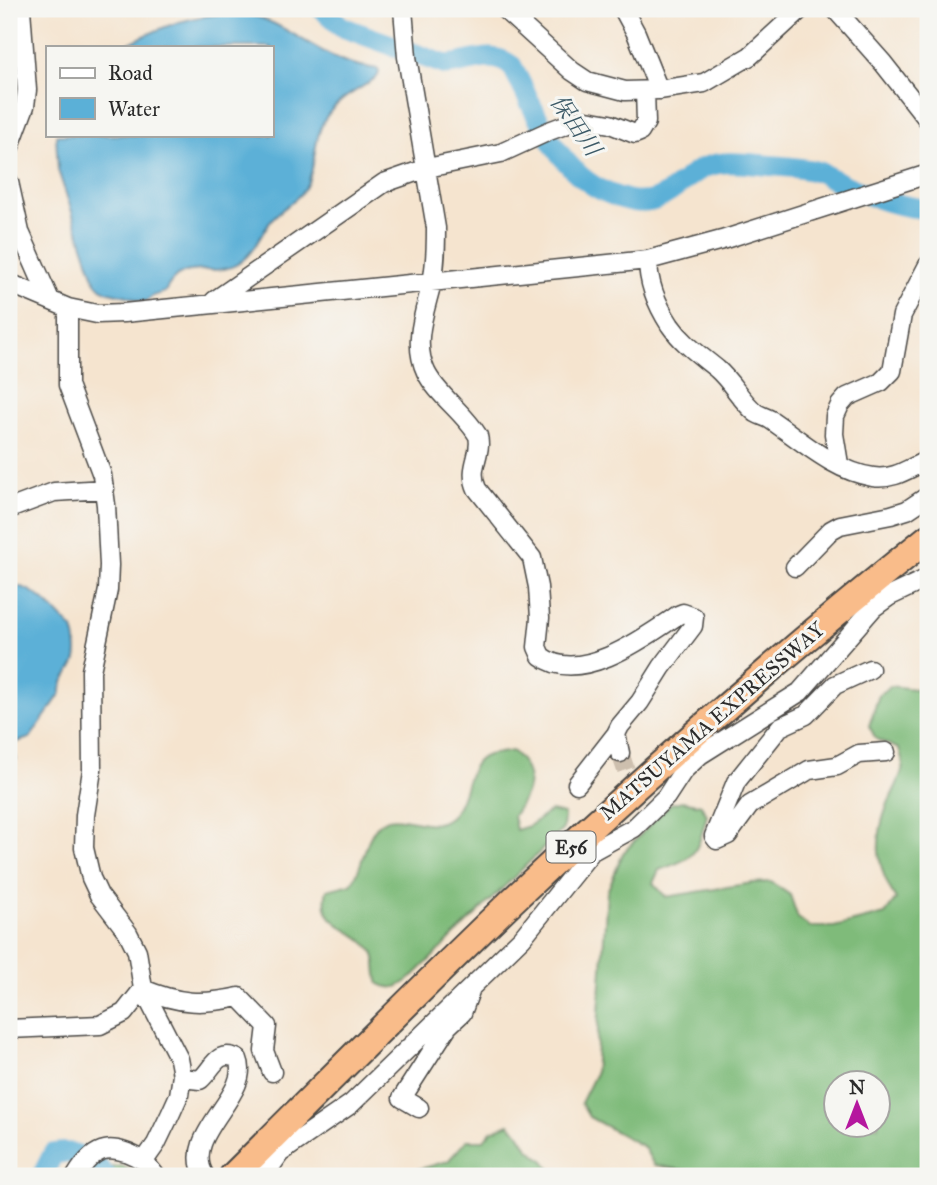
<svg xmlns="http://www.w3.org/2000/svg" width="937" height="1185" font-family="'IM FELL Great Primer','Noto Serif JP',serif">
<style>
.forest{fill:#7fbb7a;stroke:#557352;stroke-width:2;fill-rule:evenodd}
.water{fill:#5bb0d7;stroke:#436e81;stroke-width:2}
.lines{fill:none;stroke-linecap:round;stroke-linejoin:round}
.river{stroke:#5bb0d7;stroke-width:21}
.minor-tunnel{stroke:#cdbfae;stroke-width:18;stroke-dasharray:18 9;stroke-linecap:butt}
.minor-casing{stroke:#494744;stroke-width:21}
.highway-casing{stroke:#494744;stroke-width:30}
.minor{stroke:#fff;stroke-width:18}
.highway{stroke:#f9bc8a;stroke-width:26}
.labels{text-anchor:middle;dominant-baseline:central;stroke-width:6;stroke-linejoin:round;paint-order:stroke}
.shield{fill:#f6f6f2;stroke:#686867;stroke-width:2}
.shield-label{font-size:19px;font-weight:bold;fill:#2b2b2b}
.street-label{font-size:21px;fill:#2b2b2b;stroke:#f6f6f2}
.water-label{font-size:23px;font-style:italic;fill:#3c5a67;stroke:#f6f6f2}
</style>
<rect width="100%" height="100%" fill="#f6f6f2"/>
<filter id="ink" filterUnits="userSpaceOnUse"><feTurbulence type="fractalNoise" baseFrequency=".0143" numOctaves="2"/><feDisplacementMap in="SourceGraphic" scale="14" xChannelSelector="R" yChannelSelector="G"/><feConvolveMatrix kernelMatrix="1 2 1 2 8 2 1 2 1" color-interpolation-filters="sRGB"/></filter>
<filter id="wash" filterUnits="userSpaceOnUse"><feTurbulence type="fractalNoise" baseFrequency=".00686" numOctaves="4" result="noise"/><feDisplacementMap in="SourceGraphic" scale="28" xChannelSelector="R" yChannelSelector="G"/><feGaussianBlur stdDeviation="1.57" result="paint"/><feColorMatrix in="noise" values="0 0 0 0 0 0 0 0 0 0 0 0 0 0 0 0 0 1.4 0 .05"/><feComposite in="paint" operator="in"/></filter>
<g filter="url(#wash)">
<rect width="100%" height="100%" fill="#f5e4cf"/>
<path class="forest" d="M928 676V1176H696L689 1171 654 1165 644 1147 589 1117 581 1103 595 1075 607 892 623 853 670 804 682 801 701 805 707 815C696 855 698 856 659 870L653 883 666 897 752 883 771 882 790 895 798 918 810 927H834L885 914 896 899C876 868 874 841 887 806 892 793 902 778 903 765 903 760 900 753 899 749L876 739 869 726 879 695 890 686 915 689 925 685ZM836 1084H878V1126H836Z
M512 751C537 773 531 791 513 816L516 830 529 826 551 811 564 814 563 829 410 979C398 988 393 990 379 984 375 974 378 962 373 952 357 926 317 929 327 890L351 884C364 867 363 842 378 825 394 808 422 829 441 822 470 811 461 766 485 756 493 753 503 753 512 751Z
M509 1124 518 1132 528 1148 544 1161 556 1176H396L448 1161 467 1140H484L491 1131Z
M122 1166 140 1176H91L105 1168Z"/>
<path class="water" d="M243 13C278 20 302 42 334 57 348 64 362 67 378 69L379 73 377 77C361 89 342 96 330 112 311 134 318 167 305 188 298 200 284 207 274 217 262 230 257 249 243 260 217 283 183 253 165 292L153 296 145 302C138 301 133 298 127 296 110 291 107 296 95 281L58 170 56 135H271V47H122C166 24 193 14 243 13Z
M9 586C34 583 56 613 73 629 76 638 79 654 75 663 70 673 60 681 61 693L30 738 14 743 12 748 16 759H9Z"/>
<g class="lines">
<path class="river" d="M322 9 342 27 446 65C470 64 491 49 512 66 538 116 559 179 618 197 632 202 646 205 659 198 676 191 687 176 703 168 725 158 754 165 777 166 791 167 805 168 819 172 828 176 838 182 847 186 874 198 899 207 928 209
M42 1176 53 1154C75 1148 92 1160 106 1176"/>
</g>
</g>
<g filter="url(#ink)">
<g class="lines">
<path class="minor-tunnel" d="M620 753 636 799"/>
<defs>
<path id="minor" d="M403 9 407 57 436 228C436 246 436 264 432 282 425 312 412 342 426 372 437 395 465 413 478 436 483 455 467 467 477 489L532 558 538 587 540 618 537 647 541 656C579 686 646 637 678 615L683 613 694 617 693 626 662 667 640 702 620 726 616 734 620 753
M504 9 572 71 587 81 625 91 659 90 704 83 750 56 801 9
M623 9 636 33 659 90
M835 9 883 63 928 120
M9 149 25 106 27 90 21 9
M9 182 20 232 50 300
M648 260C648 284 657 305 670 325 683 344 700 355 717 369 732 382 741 401 756 413 761 416 766 417 771 420 802 441 834 471 873 477 895 480 909 468 928 460
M9 283 68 308 97 314 124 313 648 260 722 240 928 174
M214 301 384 183 427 168 501 153 549 131 581 119 610 124 635 134 640 132 646 122 645 91
M68 308V385L102 475 106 505 109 565 108 590 91 671 92 770 85 815 84 848 91 878 99 895 128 933 137 951 143 989 179 1059 182 1075 179 1095 170 1115 156 1144 144 1161 156 1176
M839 464 834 434 835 416 840 405 847 397 881 382 892 371 902 315 928 265
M9 509 54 492 105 489
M795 567 831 530 840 525 891 515 907 510 928 496
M870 669 835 685 806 715 780 727 736 782 714 836 717 840 728 835 750 805 809 770 837 766 859 754 886 752
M577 784 616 734
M143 989C179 1004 202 1005 239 997L267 1026 264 1051 272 1072
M9 1029 100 1025 124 1013 143 989
M182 1078 200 1080C213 1069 217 1048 238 1059 253 1095 179 1136 205 1176
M419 1108 402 1098 448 1026 462 1013 470 991
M76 1176C95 1144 113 1143 144 1161
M264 1176 280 1153 351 1104 522 938 592 851 634 828 666 797 683 771 700 755 800 692 873 608 890 596 928 578"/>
<path id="highway" d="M233 1176C326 1084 418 991 512 901 646 774 785 653 928 538"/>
</defs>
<use href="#minor" class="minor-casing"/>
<use href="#highway" class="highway-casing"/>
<use href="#minor" class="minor"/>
<use href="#highway" class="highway"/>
</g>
</g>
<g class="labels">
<rect class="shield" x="546.5" y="831.5" width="49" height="31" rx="5"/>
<g class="shield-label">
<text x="571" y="847">E56</text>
</g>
<g class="street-label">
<text transform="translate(712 721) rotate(-41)">MATSUYAMA EXPRESSWAY</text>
</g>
<g class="water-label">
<text transform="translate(576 125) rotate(55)">保田川</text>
</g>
</g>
<rect width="937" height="1185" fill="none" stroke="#f6f6f2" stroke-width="35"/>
<rect x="46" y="46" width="228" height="91" fill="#f6f6f2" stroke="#a5a5a2" stroke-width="2"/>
<rect x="60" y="68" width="35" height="10" fill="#ffffff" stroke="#a5a5a2" stroke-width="2"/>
<text x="108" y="80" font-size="21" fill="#2b2b2b">Road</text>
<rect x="60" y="98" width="35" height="21" fill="#5bb0d7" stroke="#a5a5a2" stroke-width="2"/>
<text x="108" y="116" font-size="21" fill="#2b2b2b">Water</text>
<g transform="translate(857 1104)"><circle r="33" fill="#f6f6f2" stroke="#a5a5a2" stroke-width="2"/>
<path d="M0-5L12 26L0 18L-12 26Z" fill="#b5179e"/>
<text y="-10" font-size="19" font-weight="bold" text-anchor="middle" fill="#2b2b2b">N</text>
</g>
</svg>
